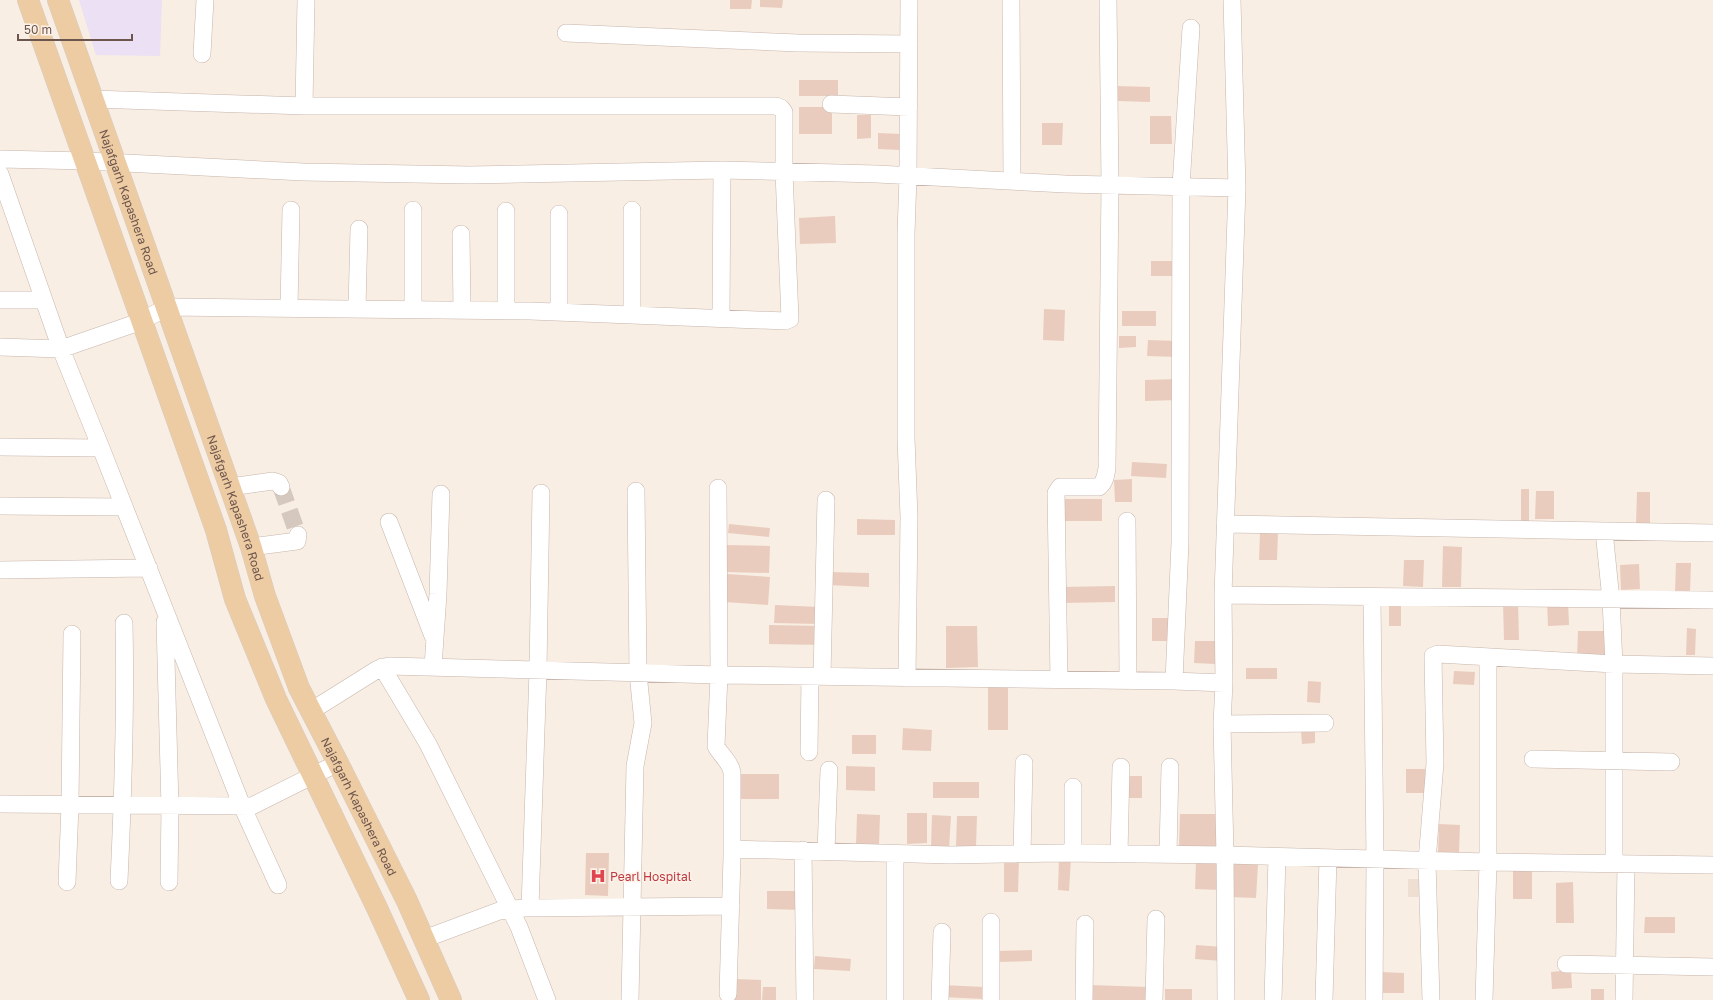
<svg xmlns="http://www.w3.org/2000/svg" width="1713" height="1000" font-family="'Golos Text',sans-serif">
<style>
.residential{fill:#efdfd2}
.education{fill:#ebe0f4}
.building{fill:#eaccbe}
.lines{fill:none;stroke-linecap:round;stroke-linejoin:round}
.minor-tunnel{stroke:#d5c8be;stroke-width:17;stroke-dasharray:17 8;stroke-linecap:butt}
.minor-casing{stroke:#c7b5ac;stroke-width:18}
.major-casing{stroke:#d3ccca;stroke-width:22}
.minor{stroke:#fff;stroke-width:17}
.major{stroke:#eecca3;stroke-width:21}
.labels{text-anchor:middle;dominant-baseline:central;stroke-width:3;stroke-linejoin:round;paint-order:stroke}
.street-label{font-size:12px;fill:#6c554d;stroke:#fcf2e8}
.health-label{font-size:12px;fill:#be3a42;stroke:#fcf2e8;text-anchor:start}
</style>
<rect width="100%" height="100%" fill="#f8eee3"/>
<path class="residential" d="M1408 879H1423L1424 897H1408Z"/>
<path class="education" d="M79 0H162L160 56 96 55Z"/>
<path class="building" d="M730 0H752L751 9H730Z
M760 0H783L782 8 760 7Z
M799 80H838V96H799Z
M1117 86 1150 87V102L1117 101Z
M799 107H832V134H799Z
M857 115H871V138L857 139Z
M1150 116H1171L1172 144H1150Z
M1042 123H1063L1062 145H1042Z
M878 133 902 134 901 150 878 149Z
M835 216 836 243 800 244 799 218Z
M1151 261H1178V276H1151Z
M1044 309 1065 310 1064 341 1043 340Z
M1122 311H1156V326H1122Z
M1119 336H1136V347L1119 348Z
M1148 340 1177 341V357L1147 356Z
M1178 379V400L1145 401V380Z
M1132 462 1167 464 1166 478 1131 476Z
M1132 479V502H1115L1114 480Z
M1521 489H1529V521H1521Z
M1536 491H1554V519H1535Z
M1637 492H1650V524H1636Z
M1062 499H1102V521H1063Z
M857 519 895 520V535H857Z
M729 524 770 528 769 537 728 533Z
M1260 532H1278L1277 560H1259Z
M726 545 770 546 769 573 725 572Z
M1443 546 1462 547 1461 587H1442Z
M1404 560H1424L1423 587 1403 586Z
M1676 563H1691L1690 592H1675Z
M1639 564 1640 589 1621 590 1620 565Z
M828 572 869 573V587L828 585Z
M727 574 770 577 768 605 725 602Z
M1115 586V602L1061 603V587Z
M1389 598H1401V626H1389Z
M1568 600 1569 625 1548 626 1547 601Z
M1518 601 1519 640H1504L1503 602Z
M775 605 819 607V624L774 623Z
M1152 618H1168L1169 641H1152Z
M769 625 823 626 822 645 769 644Z
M946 626H977L978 667 946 668Z
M1687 628 1696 629 1695 655H1686Z
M1578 631H1607L1606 660 1577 659Z
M1195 641H1216L1215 664 1194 663Z
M1246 668H1277V679H1246Z
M1454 671 1475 672 1474 685 1453 684Z
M1308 681 1321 682 1320 703 1307 702Z
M988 687H1008V730H988Z
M903 728 932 730 931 751 902 750Z
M1301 731H1315V743L1302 744Z
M852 735H876V754H852Z
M846 766 875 767V791L846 790Z
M1406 769H1425V793H1406Z
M738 774H779V799H738Z
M1128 776H1142V798H1128Z
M933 782H979V798H933Z
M907 813H927V843L907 844Z
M857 814 880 815 879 846 856 845Z
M1180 814H1220L1219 848H1179Z
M932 815 951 816 949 849 931 848Z
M957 816H977L976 847 956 846Z
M1439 824 1460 825 1459 853H1438Z
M586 853H609L608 896 585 895Z
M1059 857 1071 858 1069 891 1058 890Z
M1004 859H1019L1018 892H1004Z
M1196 860H1222L1221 890 1195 889Z
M1232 862 1258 864 1256 898 1230 897Z
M1513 865H1532V899H1513Z
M1573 882 1574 923H1556V883Z
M767 891H803V910L767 909Z
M1645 917H1675V933H1644Z
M1196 945 1223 947 1222 961 1195 959Z
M1032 950V961L996 962V951Z
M815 956 851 959 850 971 814 969Z
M1571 970 1572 988 1552 989 1551 972Z
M1381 972 1404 973V993H1380Z
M735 979 761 980V1000H734Z
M943 985 984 987 983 999 942 997Z
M1090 985 1148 987V1000H1090Z
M763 987H776V1000H762Z
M1165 989H1192V1000H1165Z
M1591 989H1604V1000H1591Z"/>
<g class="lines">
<path class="minor-tunnel" d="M281 487 298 535"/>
<defs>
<path id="minor" d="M1011 0 1012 181
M1232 0 1237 188
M566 33 798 43 909 44
M202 54 205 0
M93 99 304 106
M831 104 909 107
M0 159 86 161 303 172 470 175 722 170 877 174 1065 184 1237 188 1223 595 1224 683 1222 724 1225 855 1488 862 1713 865
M0 174 61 349 101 448 242 806 278 885
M413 210V310
M506 211V311
M559 214V312
M461 234 462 310
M0 300H44
M289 308 291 210
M357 309 359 229
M632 315V210
M721 318 722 170
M0 347 61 349 142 321 167 307 530 311 785 321 790 319 784 172V112L781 108 776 106H304L306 0
M0 447 101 448
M230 487 273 481 279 483 281 487
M718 488 719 675 716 746C721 756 730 761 732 772V857L728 994
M0 506 124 507
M1127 521 1128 681
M389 522 433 636
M1225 524 1713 533
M1604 531 1611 600 1614 664V863
M251 547 297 541 298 535
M0 570 149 568
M1223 595 1713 600
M1372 597 1375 859 1374 1000
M165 622 170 807 169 882
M382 667 428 744 519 927 547 1000
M433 667 438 594 441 494
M822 676 826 500
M907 678 909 517 906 438V234L908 176 909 0
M1059 680 1056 493 1060 487H1099C1105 482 1106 475 1107 468L1110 185 1108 0
M1174 681 1180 543 1181 186 1191 28
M311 711 378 669 389 666 719 675 1174 681 1224 683
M1222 724 1325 723
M809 752 810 676
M1533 759 1671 762
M0 804 252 806 338 763
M732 849 950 855 1061 853 1225 855 1226 1000
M803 850 805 1000
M826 851 829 770
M1073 853V787
M895 854V1000
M1022 854 1024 763
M1119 854 1121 767
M1168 854 1170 767
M119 881C123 795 126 709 124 623
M67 882 70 805 72 634
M530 908 538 670 541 493
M991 922V1000
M424 939 499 911 524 908 731 906
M1566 964 1713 967
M630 1000 635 766 643 723 638 673 636 491
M940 1000 942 932
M1084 1000 1085 924
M1154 1000 1156 919
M1273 1000 1277 857
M1324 1000 1328 858
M1431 1000 1427 861 1435 763 1433 656 1438 654 1614 664 1713 666
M1484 1000 1488 862V657
M1624 1000 1626 864"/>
<g id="major">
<path d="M28 0 216 530 235 599 276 699 377 908 419 1000"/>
<path id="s1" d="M58 0 251 547 265 596 299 688 338 763 407 901 451 1000"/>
</g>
</defs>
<use href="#minor" class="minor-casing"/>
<use href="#major" class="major-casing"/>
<use href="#minor" class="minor"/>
<use href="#major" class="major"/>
</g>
<defs>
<symbol id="hospital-bare" viewBox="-9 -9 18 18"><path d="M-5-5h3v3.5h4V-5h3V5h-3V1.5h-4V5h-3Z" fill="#e0444e" stroke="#fcf2e8" stroke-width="2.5" paint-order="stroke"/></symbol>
</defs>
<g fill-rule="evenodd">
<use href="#hospital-bare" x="587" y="865" width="22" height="22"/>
</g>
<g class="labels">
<g class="street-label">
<text stroke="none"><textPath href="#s1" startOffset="214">Najafgarh Kapashera Road</textPath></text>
<text stroke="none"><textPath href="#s1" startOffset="538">Najafgarh Kapashera Road</textPath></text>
<text stroke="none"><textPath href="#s1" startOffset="862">Najafgarh Kapashera Road</textPath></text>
</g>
<g class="health-label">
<text x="610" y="876">Pearl Hospital</text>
</g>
</g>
<path d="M18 34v6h114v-6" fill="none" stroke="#6c554d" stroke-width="2"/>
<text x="24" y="34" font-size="12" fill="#6c554d" stroke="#fcf2e8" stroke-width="3" paint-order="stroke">50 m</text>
</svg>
